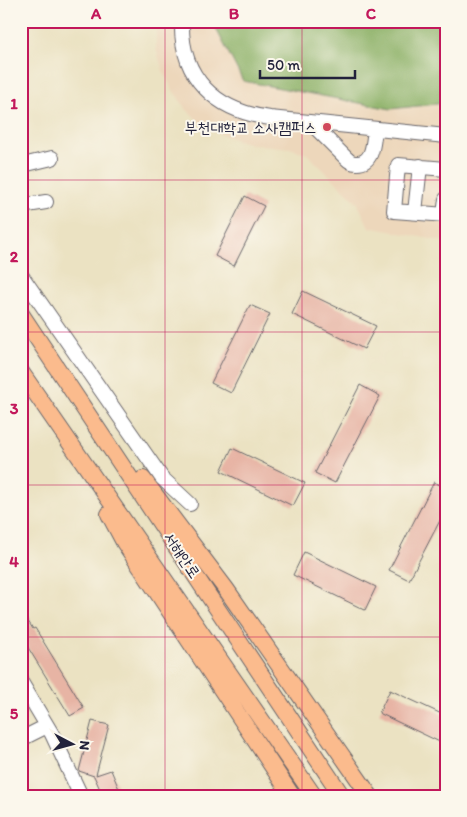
<svg xmlns="http://www.w3.org/2000/svg" width="467" height="817" font-family="Itim,'Poor Story',sans-serif">
<style>
.built{fill:#edd7bb}
.forest{fill:#89af64;stroke:#566850}
.building{fill:#e7b4a4}
.lines{fill:none;stroke-linecap:round;stroke-linejoin:round}
.minor-casing{stroke:#68656a;stroke-width:16}
.major-casing{stroke:#68656a;stroke-width:18}
.minor{stroke:#fff;stroke-width:14}
.major{stroke:#fbbb8d;stroke-width:16}
.grid{fill:none;stroke:#c2185b;stroke-width:1;stroke-opacity:0.55}
.poi-dot{fill:#d1495b;stroke:#fbf7ec;stroke-width:2}
.labels{text-anchor:middle;dominant-baseline:central;stroke-width:4;stroke-linejoin:round;paint-order:stroke}
.poi-label{font-size:16px;fill:#22223b;stroke:#fbf7ec;text-anchor:end}
.street-label{font-size:16px;fill:#22223b;stroke:#fbf7ec}
.neatline{fill:none;stroke:#c2185b;stroke-width:2}
.grid-label{font-size:16px;text-anchor:middle;font-weight:bold;fill:#c2185b}
</style>
<rect width="100%" height="100%" fill="#fbf7ec"/>
<filter id="ink" filterUnits="userSpaceOnUse"><feTurbulence type="fractalNoise" baseFrequency=".02" numOctaves="2"/><feDisplacementMap in="SourceGraphic" scale="10" xChannelSelector="R" yChannelSelector="G"/><feConvolveMatrix kernelMatrix="1 2 1 2 8 2 1 2 1" color-interpolation-filters="sRGB"/></filter>
<filter id="wash" filterUnits="userSpaceOnUse"><feTurbulence type="fractalNoise" baseFrequency=".0096" numOctaves="4" result="noise"/><feDisplacementMap in="SourceGraphic" scale="20" xChannelSelector="R" yChannelSelector="G"/><feGaussianBlur stdDeviation="1.12" result="paint"/><feColorMatrix in="noise" values="0 0 0 0 0 0 0 0 0 0 0 0 0 0 0 0 0 1.4 0 .05"/><feComposite in="paint" operator="in"/></filter>
<g filter="url(#wash)">
<rect width="100%" height="100%" fill="#ebe2c2"/>
<path class="built" d="M156 21H212L243 81 391 109 446 103V242L369 227 357 202 307 154 290 148 251 144 234 139 215 132 201 123 186 109 172 89 163 71 156 49Z"/>
<path class="forest" d="M212 21H446V103L391 109 243 81Z"/>
<g id="blocks">
<path class="building" d="M245 196 264 206 234 266 215 256Z
M303 291 376 326 364 349 292 314Z
M250 305 270 314 231 393 211 383Z
M360 385 380 396 335 483 315 473Z
M232 448 305 483 293 506 221 471Z
M434 482 446 488V509L409 580 389 570Z
M304 552 376 587 365 610 293 575Z
M21 610 33 629 35 628 84 708 70 716 21 636Z
M390 690 446 716V745L379 713Z
M92 721 109 725 96 775 111 770 122 796H103L94 776 79 771Z"/>
</g>
</g>
<g filter="url(#ink)">
<use href="#blocks" fill-opacity="0" stroke="#68656a" stroke-width="1"/>
<g class="lines">
<defs>
<path id="minor" d="M182 21C180 78 216 111 270 118L446 136
M310 122 346 158C350 162 352 163 357 163 374 163 373 141 375 129
M21 167 27 164 52 158
M446 169 398 165 394 211 446 215
M21 206 46 202
M415 212 420 166
M444 215 446 199
M21 275 162 478 190 504
M21 682 52 734 81 796
M21 739 47 726"/>
<path id="major" d="M21 314 342 796
M21 372 314 796
M143 479 226 589 370 796
M109 514 124 542 292 796"/>
</defs>
<use href="#minor" class="minor-casing"/>
<use href="#major" class="major-casing"/>
<use href="#minor" class="minor"/>
<use href="#major" class="major"/>
</g>
</g>
<path class="grid" d="M165 21V796M302 21V796M21 180H446M21 332H446M21 485H446M21 637H446"/>
<circle class="poi-dot" cx="327" cy="127" r="5"/>
<g class="labels">
<g class="poi-label">
<text x="317" y="127">부천대학교 소사캠퍼스</text>
</g>
<g class="street-label">
<text transform="translate(182 555) rotate(56)">서해안로</text>
</g>
</g>
<rect width="467" height="817" fill="none" stroke="#fbf7ec" stroke-width="55"/>
<g transform="translate(72 744) rotate(96)" stroke="#fbf7ec" stroke-width="4" paint-order="stroke">
<path d="M0-4L9 19L0 12L-9 19Z" fill="#22223b"/>
<text y="-8" font-size="14" font-weight="bold" text-anchor="middle" fill="#22223b">N</text>
</g>
<path d="M260 70v8h95v-8" fill="none" stroke="#22223b" stroke-width="2.5"/>
<text x="267" y="70" font-size="15" fill="#22223b" stroke="#fbf7ec" stroke-width="4" paint-order="stroke">50 m</text>
<rect x="28" y="28" width="412" height="762" class="neatline"/>
<g class="grid-label">
<text x="96" y="19">A</text>
<text x="234" y="19">B</text>
<text x="371" y="19">C</text>
<text x="14" y="109">1</text>
<text x="14" y="262">2</text>
<text x="14" y="414">3</text>
<text x="14" y="567">4</text>
<text x="14" y="719">5</text>
</g>
</svg>
